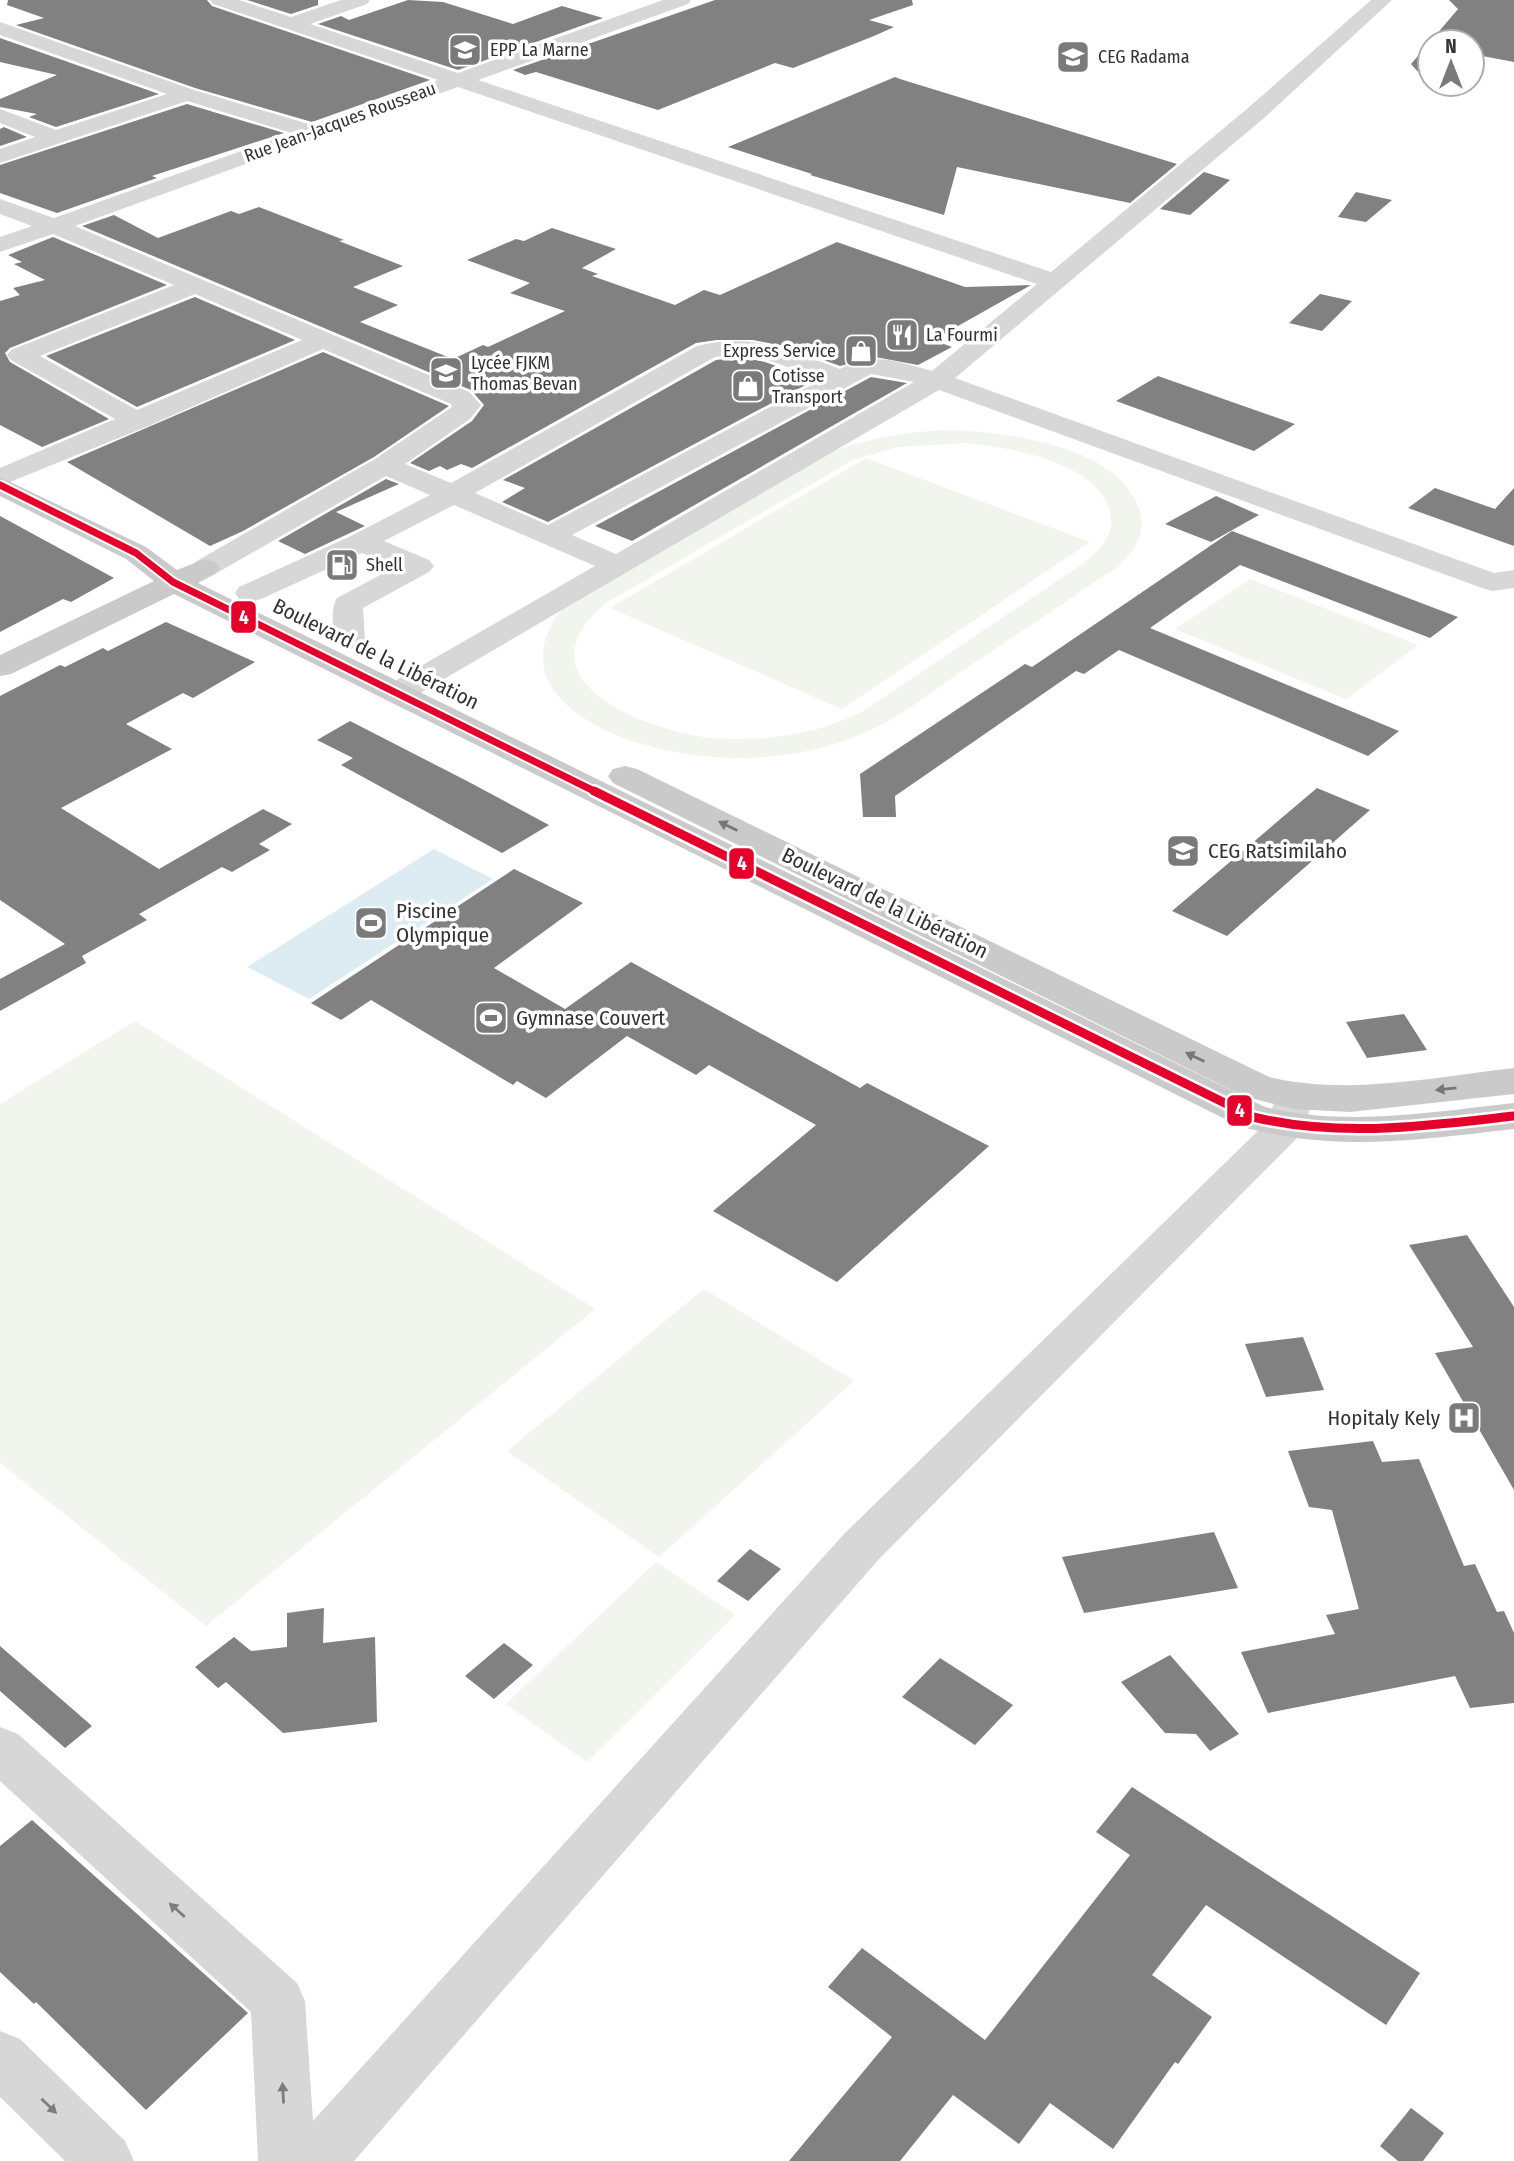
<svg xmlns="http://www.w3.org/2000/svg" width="1514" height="2161" font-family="'Fira Sans Condensed',sans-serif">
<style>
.green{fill:#f1f5ed;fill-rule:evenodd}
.water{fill:#ddebf3}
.building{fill:#818181}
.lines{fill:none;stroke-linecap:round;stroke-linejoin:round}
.minor{fill:#d7d7d7;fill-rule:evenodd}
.major{fill:#cacaca;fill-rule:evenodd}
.bus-1-far1-casing{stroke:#fff;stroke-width:11}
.bus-1-casing{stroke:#fff;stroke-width:14}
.bus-1-far1{stroke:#e4002b;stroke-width:7}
.bus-1{stroke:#e4002b;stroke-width:9}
.oneway{fill:#777}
.oneway2{fill:#7d7d7d}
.labels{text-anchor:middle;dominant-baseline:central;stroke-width:7;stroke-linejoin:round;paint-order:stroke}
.far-poi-label{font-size:18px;fill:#333;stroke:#fff;text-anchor:start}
.far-street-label{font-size:18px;fill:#333;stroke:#fff}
.street-label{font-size:21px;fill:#333;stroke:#fff}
.poi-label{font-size:21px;fill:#333;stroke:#fff;text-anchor:start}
.line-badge{stroke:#fff;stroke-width:2.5}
.badge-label{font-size:19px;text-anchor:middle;font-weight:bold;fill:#fff}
</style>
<rect width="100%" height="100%" fill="#fff"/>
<path class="green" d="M953 430C1011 433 1121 446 1140 512 1147 535 1132 553 1116 568 1068 600 1019 633 971 665 939 686 907 713 873 729 809 760 730 765 661 749 624 740 585 726 559 697 533 668 541 634 564 607L831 452C871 437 911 431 953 430ZM966 443C1008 447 1106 463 1111 518 1113 537 1099 551 1085 562L862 712C818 733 772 741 723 739 656 736 510 683 606 603L853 460 897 447Z
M866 458 1090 542 842 709 610 608Z
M1250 579 1418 645 1346 699 1175 629Z
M135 1021 595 1309 206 1626 0 1463V1104Z
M704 1289 854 1381 659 1557 507 1451Z
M656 1562 735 1615 587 1762 506 1704Z"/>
<path class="water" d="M434 849 493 879 309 999 247 967Z"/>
<path class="building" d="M8 0H207L212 6 430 80 312 122 195 88 16 25 44 18 7 5Z
M247 0H318V5L291 14Z
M408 0 443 2 513 24 562 6 603 18 458 70 318 24 341 16 349 20Z
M715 0H912L913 5 869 20 894 27 874 36 793 68 775 63 658 110 536 72 525 75 513 70Z
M1449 0H1514V62L1472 54V42H1430L1458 9Z
M0 38 159 94 56 127 29 117 37 114 0 107V99L57 75 0 62Z
M1430 42V65L1419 73 1411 64Z
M895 77 900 79 1177 164 1130 203 957 167 944 215 810 175 812 174 728 147Z
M187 104 284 133 152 176 157 178 57 213 0 193V165Z
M4 127 27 137 0 146V129Z
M1204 172 1230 180 1190 215 1160 209Z
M1356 192 1392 200 1366 222 1338 217Z
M259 207 344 240 339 241 403 266 353 287 398 305 360 322 453 359 483 345 488 347 565 311 510 293 530 283 467 260 516 239 524 241 552 228 616 249 582 268 598 274 592 276 675 305 704 290 720 295 837 242 965 287 1031 285 933 340 952 347 918 365 875 357 840 366 788 347 753 340H717L696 343 472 468 461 464 447 470 440 466 429 471 410 463 472 421 484 405 471 390 82 226 114 215 158 238 231 211 239 214Z
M53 237 167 285 10 348 5 353 10 362 109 419 42 447 0 425V301L20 295 13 288 45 280 14 264 22 262 8 255Z
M1320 294 1352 301 1322 331 1289 323Z
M195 297 295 340 137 407 46 356Z
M323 352 449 406 374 457 243 531 210 546 67 462Z
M740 357 765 362 815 380 548 522 502 502 525 488 503 480 716 360Z
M1158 376 1295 424 1254 451 1116 401Z
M871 377 907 383 632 541 595 526Z
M386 479 399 484 336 512 365 526 305 554 278 541Z
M1435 488 1495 509 1514 488V546L1408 508Z
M1216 496 1259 515 1211 542 1165 524Z
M0 516 114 578 71 602 63 599 0 632Z
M1232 531 1458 617 1430 638 1240 565 1150 628 1399 731 1368 756 1119 650 1084 674 1076 671 895 796 896 817H863L860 774 1025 664 1032 667Z
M166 622 255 662 193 698 183 693 126 724 172 749 61 808 159 869 263 809 292 824 259 844 270 850 232 872 222 867 139 914 147 920 82 956 86 963 0 1011V979L65 944 0 900V696L60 665 65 667 103 648 108 651Z
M350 721 467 781 549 825 502 853 341 765 353 758 317 740Z
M1317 788 1370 810 1227 936 1172 911Z
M514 869 583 903 494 968 565 1009 631 962 860 1088 867 1083 989 1146 837 1282 713 1211 816 1125 709 1065 696 1075 627 1036 546 1098 517 1081 513 1085 371 1000 341 1020 311 1003Z
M1404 1014 1427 1050 1367 1058 1346 1022Z
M1467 1235 1514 1307V1490L1435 1353 1473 1347 1409 1245Z
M1303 1337 1324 1390 1266 1397 1245 1344Z
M1373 1441 1382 1462 1419 1459 1464 1566 1475 1564 1497 1612 1504 1611 1514 1633V1703L1470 1708 1455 1676 1268 1713 1241 1652 1335 1634 1326 1615 1359 1609 1332 1510 1309 1507 1288 1451Z
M1214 1532 1238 1588 1084 1613 1062 1557Z
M750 1549 781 1569 748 1601 717 1581Z
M324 1608 323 1643 375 1637 377 1722 283 1733 226 1682 218 1688 195 1667 234 1637 251 1651 287 1647V1613Z
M504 1643 533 1665 494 1699 465 1676Z
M0 1646 92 1726 65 1748 0 1691Z
M1170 1655 1212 1703 1239 1734 1210 1751 1196 1734 1165 1733 1121 1682Z
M940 1658 1013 1705 975 1745 902 1697Z
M1132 1787 1420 1973 1386 2025 1206 1905 1152 1975 1212 2017 1178 2064 1175 2062 1113 2149 1050 2103 1019 2144 953 2095 900 2161H789L892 2037 828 1987 862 1948 985 2040 1130 1855 1096 1832Z
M32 1820 248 2013 146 2110 36 2002 34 2004 0 1972V1846Z
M1411 2108 1444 2133 1423 2161H1398L1380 2146Z"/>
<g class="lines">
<path class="minor" d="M210 0H239L291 17 341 0H370L367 4 310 24 458 73 663 0H691L688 4 478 80 1051 272 1248 108 1371 0H1392L1264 118 955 378 1494 573 1514 570V588L1492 591 1482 588 939 390 408 700 397 702 386 700 381 693 386 686 595 566 454 505 384 541 429 560 434 566 429 572 363 608 365 640 361 647 350 649 339 647C332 635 330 609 337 598L395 567 362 553 261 599 250 602 239 599 235 593 239 587 351 536 430 495 386 476 215 574 205 577 195 574 190 568 195 562 375 459 452 407 451 404 323 349 146 427 0 486V468L115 419 11 360 7 355 11 350 174 285 53 234 0 252V237L32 226 0 214V199L54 218 292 133 187 101 0 163V149L35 137 0 123V109L56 130 167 94 0 35V22L194 90 312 125 438 80 213 4ZM458 87 1037 284 932 371C897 362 875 351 840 369 789 350 752 332 697 346L451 483 405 464 470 419 481 405 469 392 75 226ZM195 294 302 340 137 410 40 356ZM740 354 766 359 821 380 548 525 475 493 715 357ZM871 374 914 382 616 554 572 535Z
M1294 1083 1308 1087 1313 1096 1305 1127 1299 1136 879 1559 354 2161H258L251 2012 0 1781V1727L18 1734 297 1983 305 2001 313 2121 845 1533 1267 1122 1280 1087Z
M0 2031 20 2039 125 2141 134 2161H65L0 2097Z"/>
<path class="major" d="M0 477 146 547 177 570 205 559 215 562 220 568 215 574 198 583 1265 1107C1347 1127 1431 1112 1514 1103V1129C1416 1140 1336 1153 1239 1126L174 594 11 674 0 676V655L154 581 126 559 0 496Z
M625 766 637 769 1269 1077C1348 1096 1434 1077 1514 1068V1094L1350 1112 1294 1109 1243 1096 613 783 608 776 613 769Z"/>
<defs>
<path id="bus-1-far1" d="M0 485 136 553 173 582 598 793"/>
<path id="bus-1" d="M594 791 1253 1117C1341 1138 1426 1126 1514 1116"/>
</defs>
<use href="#bus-1-far1" class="bus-1-far1-casing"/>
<use href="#bus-1" class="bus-1-casing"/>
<use href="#bus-1-far1" class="bus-1-far1"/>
<use href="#bus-1" class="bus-1"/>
</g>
<defs><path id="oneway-solid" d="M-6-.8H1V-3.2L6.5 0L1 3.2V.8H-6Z" transform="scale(1.75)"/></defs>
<g class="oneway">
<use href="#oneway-solid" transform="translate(728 826) rotate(-154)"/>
<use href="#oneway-solid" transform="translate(1195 1057) rotate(-154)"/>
<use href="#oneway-solid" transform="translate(1446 1089) rotate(174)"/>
</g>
<g class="oneway2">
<use href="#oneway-solid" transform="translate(177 1910) rotate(-138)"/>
<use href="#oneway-solid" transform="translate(283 2093) rotate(-93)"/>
<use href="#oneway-solid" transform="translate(49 2106) rotate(44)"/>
</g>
<defs>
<symbol id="school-square" viewBox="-11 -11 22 22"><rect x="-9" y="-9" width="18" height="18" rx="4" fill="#7a7a7a" stroke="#fff"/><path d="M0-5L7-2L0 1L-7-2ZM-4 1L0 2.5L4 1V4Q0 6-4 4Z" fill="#fff"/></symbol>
<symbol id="restaurant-square" viewBox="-11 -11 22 22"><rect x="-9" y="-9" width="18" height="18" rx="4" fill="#7a7a7a" stroke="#fff"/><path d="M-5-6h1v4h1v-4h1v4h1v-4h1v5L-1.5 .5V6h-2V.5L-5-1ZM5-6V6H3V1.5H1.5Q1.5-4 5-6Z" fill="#fff"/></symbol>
<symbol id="shop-square" viewBox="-11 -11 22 22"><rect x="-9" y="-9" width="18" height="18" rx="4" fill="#7a7a7a" stroke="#fff"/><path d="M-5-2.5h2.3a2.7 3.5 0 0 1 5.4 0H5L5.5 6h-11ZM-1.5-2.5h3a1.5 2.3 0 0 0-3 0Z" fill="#fff"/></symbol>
<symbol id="fuel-square" viewBox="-11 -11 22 22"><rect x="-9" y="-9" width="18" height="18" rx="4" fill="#7a7a7a" stroke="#fff"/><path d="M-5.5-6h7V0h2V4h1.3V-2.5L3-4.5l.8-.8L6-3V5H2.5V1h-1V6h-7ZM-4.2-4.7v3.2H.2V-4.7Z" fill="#fff"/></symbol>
<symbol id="stadium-square" viewBox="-11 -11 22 22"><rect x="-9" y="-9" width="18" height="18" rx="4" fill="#7a7a7a" stroke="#fff"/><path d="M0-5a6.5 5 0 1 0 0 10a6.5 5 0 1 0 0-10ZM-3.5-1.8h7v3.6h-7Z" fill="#fff"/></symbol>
<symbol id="hospital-square" viewBox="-11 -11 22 22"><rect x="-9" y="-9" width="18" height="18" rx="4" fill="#7a7a7a" stroke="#fff"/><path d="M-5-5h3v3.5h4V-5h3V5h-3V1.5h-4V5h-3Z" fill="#fff"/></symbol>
</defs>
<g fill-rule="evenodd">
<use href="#school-square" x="446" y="31" width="38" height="38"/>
<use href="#school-square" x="1054" y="38" width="38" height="38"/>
<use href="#restaurant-square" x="883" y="316" width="38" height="38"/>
<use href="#shop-square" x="842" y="332" width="38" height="38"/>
<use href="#school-square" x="427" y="354" width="38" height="38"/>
<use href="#shop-square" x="729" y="367" width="38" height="38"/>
<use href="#fuel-square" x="323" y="546" width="38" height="38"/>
<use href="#school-square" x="1164" y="832" width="38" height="38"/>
<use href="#stadium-square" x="352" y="904" width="38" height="38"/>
<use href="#stadium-square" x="472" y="999" width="38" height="38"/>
<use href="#hospital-square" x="1445" y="1399" width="38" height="38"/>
</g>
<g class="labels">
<g class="far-poi-label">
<text x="490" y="50">EPP La Marne</text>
<text x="1098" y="57">CEG Radama</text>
<text x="926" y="335">La Fourmi</text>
<text x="836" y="351" text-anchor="end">Express Service</text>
<text x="471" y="363">Lycée FJKM<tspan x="471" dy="21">Thomas Bevan</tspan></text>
<text x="772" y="376">Cotisse<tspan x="772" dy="21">Transport</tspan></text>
<text x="366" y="565">Shell</text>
</g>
<g class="far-street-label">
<text transform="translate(340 122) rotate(-20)">Rue Jean-Jacques Rousseau</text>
</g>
<g class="street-label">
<text transform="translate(376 654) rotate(26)">Boulevard de la Libération</text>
<text transform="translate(885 903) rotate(26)">Boulevard de la Libération</text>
</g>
<g class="poi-label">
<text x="1208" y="851">CEG Ratsimilaho</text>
<text x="396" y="911">Piscine<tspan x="396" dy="24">Olympique</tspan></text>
<text x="516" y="1018">Gymnase Couvert</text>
<text x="1440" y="1418" text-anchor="end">Hopitaly Kely</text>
</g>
</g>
<g class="line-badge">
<rect x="230" y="600" width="27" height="34" rx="7" fill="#e4002b"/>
<rect x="728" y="847" width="27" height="33" rx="7" fill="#e4002b"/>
<rect x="1226" y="1094" width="27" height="33" rx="7" fill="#e4002b"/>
</g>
<g class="badge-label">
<text x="244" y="624">4</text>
<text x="742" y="870">4</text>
<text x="1240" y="1117">4</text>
</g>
<g transform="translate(1451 63)"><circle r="33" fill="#ffffff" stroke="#adadad" stroke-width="2"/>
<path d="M0-5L12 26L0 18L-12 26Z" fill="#7a7a7a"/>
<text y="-10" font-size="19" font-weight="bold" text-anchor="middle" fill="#333333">N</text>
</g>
</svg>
